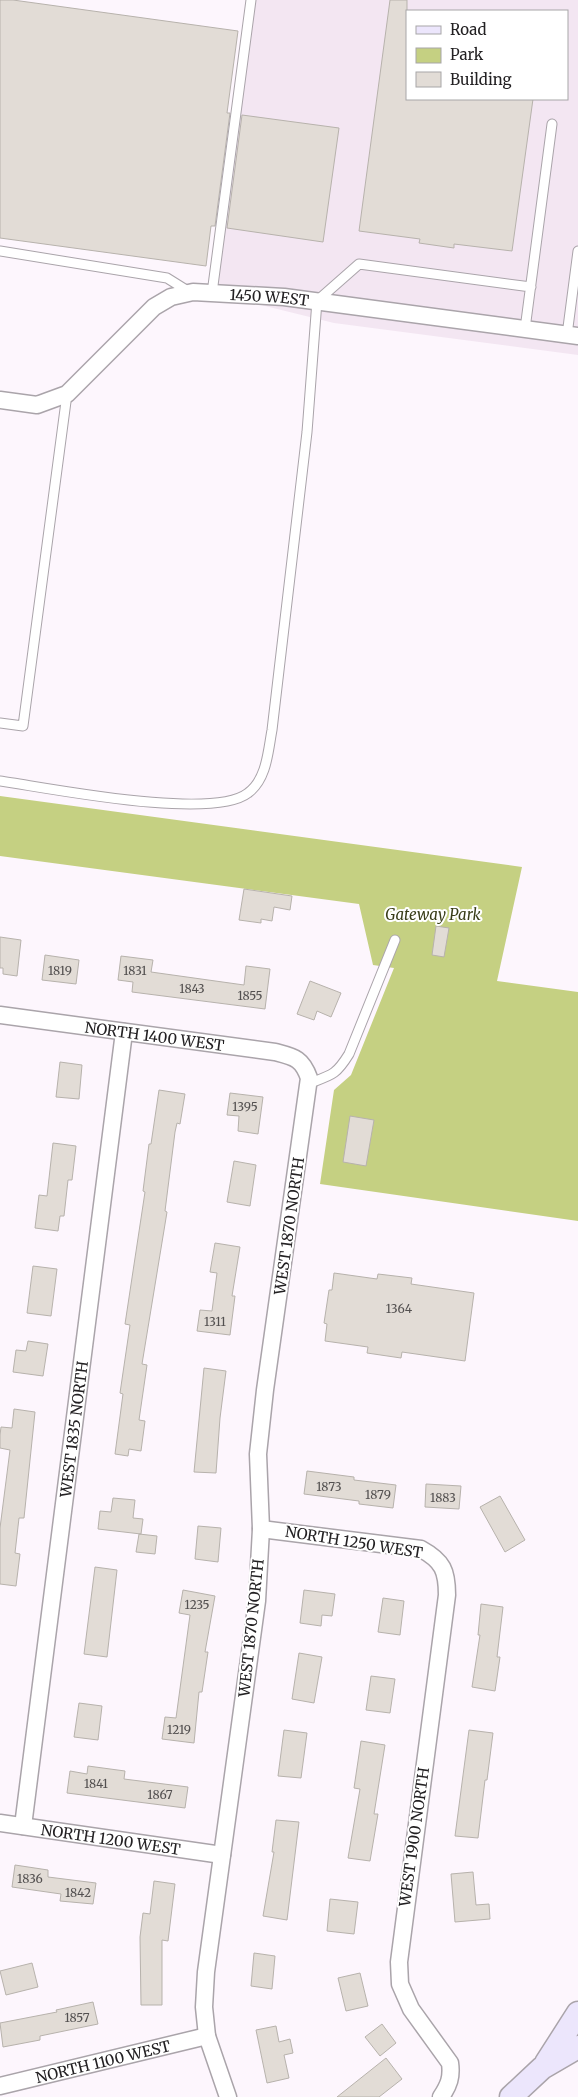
<svg xmlns="http://www.w3.org/2000/svg" width="578" height="2097" font-family="Merriweather,serif">
<style>
.built{fill:#f3e6f2;fill-rule:evenodd}
.green{fill:#c5d082}
.building{fill:#e2dcd6;stroke:#b7b2ac}
.lines{fill:none;stroke-linecap:round;stroke-linejoin:round}
.service-casing{stroke:#aaa4aa;stroke-width:11}
.minor-casing{stroke:#aaa4aa;stroke-width:19}
.secondary-casing{stroke:#aaa4aa;stroke-width:25}
.service{stroke:#fff;stroke-width:9}
.minor{stroke:#fff;stroke-width:16}
.secondary{stroke:#ece6fc;stroke-width:22}
.labels{text-anchor:middle;dominant-baseline:central;stroke-width:4;stroke-linejoin:round;paint-order:stroke}
.number-label{font-size:12px;fill:#535050}
.street-label{font-size:15px;fill:#232123;stroke:#fff}
.park-label{font-size:15px;font-style:italic;fill:#393d18;stroke:#fff}
</style>
<rect width="100%" height="100%" fill="#fdf6fd"/>
<path class="built" d="M251 0H578V355L334 323 212 293ZM407 11H567V99H407Z"/>
<path class="green" d="M0 796 522 867 497 981 578 992V1221L320 1184 334 1090 351 1075 394 968 373 965 359 904 0 856Z"/>
<path class="building" d="M0 0H13L238 31 227 113H230L215 226H211L206 266 0 238Z
M390 0H407V99H533L512 251 454 244V248L419 243 420 239 359 231Z
M242 115 339 128 323 242 227 228Z
M244 889 292 896 290 910 274 907 272 921 261 919V923L239 920Z
M436 926 449 928 444 957 432 955Z
M0 937 21 940 17 976 3 974V968H0Z
M45 955 79 960 76 984 42 980Z
M121 956 153 960 151 972 244 985 246 966 270 969 265 1009 132 992 133 982 118 980Z
M310 981 341 993 331 1017 317 1011 314 1020 297 1014Z
M60 1062 82 1065 79 1099 56 1097Z
M159 1090 185 1094 180 1124 177 1123 175 1132 165 1211 167 1212 142 1364 147 1365 139 1420 145 1421 141 1451 129 1449 128 1456 115 1454 123 1394 120 1393 130 1325 125 1324 145 1192 143 1191 149 1144H151Z
M230 1093 263 1097 258 1134 238 1131 239 1116 227 1115Z
M350 1116 374 1120 366 1166 343 1162Z
M53 1143 76 1146 72 1180H68L64 1216H60L58 1231 35 1228 39 1195 47 1196Z
M234 1161 256 1165 250 1206 227 1202Z
M215 1243 240 1247 232 1296H235L230 1335 197 1331 200 1310 212 1311 217 1273 210 1272Z
M33 1266 57 1269 51 1316 27 1313Z
M334 1273 377 1279 378 1274 412 1278 411 1284 474 1293 465 1361 402 1352 401 1358 367 1353 368 1347 325 1341 327 1324 324 1323 329 1290H332Z
M28 1341 48 1344 43 1376 13 1372 16 1350 26 1351Z
M204 1368 226 1371 220 1418 216 1473 194 1472Z
M14 1409 35 1412 24 1518H19L15 1553 20 1554 16 1586 0 1584V1528L10 1450 0 1448V1435L1 1427 12 1428Z
M307 1471 354 1477V1480L396 1485 393 1508 359 1504V1501L304 1494Z
M426 1484 461 1486 459 1509 425 1507Z
M500 1496 525 1540 505 1552 480 1507Z
M113 1498 135 1500 133 1518 143 1519 141 1534 98 1529 100 1511 111 1512Z
M198 1526 221 1528 218 1562 195 1559Z
M139 1534 157 1536 155 1554 136 1552Z
M95 1567 117 1570 107 1657 84 1654Z
M183 1590 215 1596 205 1652H208L202 1692H199L194 1743 162 1739 165 1717 176 1718 190 1615 179 1613Z
M304 1590 335 1594 332 1616 322 1615 321 1626 300 1623Z
M383 1598 404 1601 400 1635 378 1632Z
M481 1604 503 1607 497 1657H500L495 1691 472 1687 480 1635H478Z
M299 1653 322 1657 314 1703 292 1699Z
M371 1676 395 1679 390 1713 366 1710Z
M79 1703 102 1706 98 1740 74 1737Z
M284 1730 307 1733 301 1778 278 1776Z
M469 1730 493 1733 487 1780H485L478 1838 455 1836Z
M361 1741 385 1745 374 1814H378L370 1861 348 1858 360 1789 354 1788Z
M88 1766 125 1771 124 1779 188 1787 185 1808 67 1793 70 1771 87 1774Z
M276 1820 299 1822 287 1920 263 1916 274 1852H272Z
M15 1865 48 1870V1877L96 1883 93 1904 60 1901 61 1894 12 1887Z
M473 1872 476 1905 489 1904 490 1919 455 1922 451 1874Z
M154 1881 175 1884 168 1941 162 1940V2005H141L140 1937 143 1913 150 1914Z
M330 1899 358 1902 354 1934 327 1931Z
M254 1953 275 1956 272 1989 251 1986Z
M32 1963 38 1987 6 1995 0 1971Z
M360 1973 368 2006 346 2011 338 1978Z
M93 2002 98 2024 40 2036V2040L3 2047 0 2023 57 2012 56 2010Z
M382 2024 396 2043 380 2056 365 2037Z
M276 2026 279 2042 290 2039 293 2053 284 2055 289 2078 267 2083 256 2030Z
M386 2058 402 2079 379 2097H337Z"/>
<g class="lines">
<defs>
<path id="service" d="M0 251 167 278 191 293
M212 293 251 0
M525 329 552 124
M567 335 578 251
M0 723 23 726 67 394
M0 781C49 788 212 821 248 793 267 779 268 751 272 730L307 432 317 301 359 264 531 287
M310 1083C332 1075 336 1075 349 1054L395 940"/>
<g id="minor">
<path id="s1" d="M0 400 37 405 67 394 154 307 171 297 193 292 284 297 578 336"/>
<path id="s2" d="M0 1015 275 1052C294 1057 302 1058 309 1078L265 1390 258 1454 261 1529 257 1601 206 1972 204 2007 207 2036 228 2097"/>
<path d="M261 1529 421 1549C443 1561 447 1571 447 1595L399 1962 400 1984 411 2009 450 2063C452 2077 449 2085 441 2097"/>
<path id="s3" d="M0 1823 222 1855"/>
<path id="s4" d="M23 1826 124 1032"/>
<path id="s5" d="M0 2086 207 2036"/>
</g>
<path id="secondary" d="M546 2063 578 2013
M511 2097 542 2068 578 2047"/>
</defs>
<use href="#service" class="service-casing"/>
<use href="#minor" class="minor-casing"/>
<use href="#secondary" class="secondary-casing"/>
<use href="#service" class="service"/>
<use href="#minor" class="minor"/>
<use href="#secondary" class="secondary"/>
</g>
<g class="labels">
<g class="number-label">
<text x="60" y="970">1819</text>
<text x="135" y="970">1831</text>
<text x="192" y="988">1843</text>
<text x="250" y="995">1855</text>
<text x="245" y="1106">1395</text>
<text x="399" y="1308">1364</text>
<text x="215" y="1321">1311</text>
<text x="329" y="1486">1873</text>
<text x="378" y="1494">1879</text>
<text x="443" y="1497">1883</text>
<text x="197" y="1604">1235</text>
<text x="179" y="1729">1219</text>
<text x="96" y="1783">1841</text>
<text x="160" y="1794">1867</text>
<text x="30" y="1878">1836</text>
<text x="78" y="1892">1842</text>
<text x="77" y="2017">1857</text>
</g>
<g class="street-label">
<text stroke="none"><textPath href="#s1" startOffset="311">1450 WEST</textPath></text>
<text stroke="none"><textPath href="#s2" startOffset="156">NORTH 1400 WEST</textPath></text>
<text transform="translate(289 1226) rotate(-82)">WEST 1870 NORTH</text>
<text stroke="none"><textPath href="#s4" startOffset="400">WEST 1835 NORTH</textPath></text>
<text transform="translate(354 1542) rotate(9)">NORTH 1250 WEST</text>
<text transform="translate(251 1628) rotate(-84)">WEST 1870 NORTH</text>
<text transform="translate(414 1837) rotate(-82)">WEST 1900 NORTH</text>
<text stroke="none"><textPath href="#s3" startOffset="112">NORTH 1200 WEST</textPath></text>
<text stroke="none"><textPath href="#s5" startOffset="106">NORTH 1100 WEST</textPath></text>
</g>
<g class="park-label">
<text x="433" y="914">Gateway Park</text>
</g>
</g>
<rect x="406" y="10" width="162" height="90" fill="#ffffff" stroke="#a7a6a7"/>
<rect x="416" y="26" width="25" height="8" fill="#ece6fc" stroke="#a7a6a7"/>
<text x="450" y="35" font-size="15" fill="#232123">Road</text>
<rect x="416" y="48" width="25" height="15" fill="#c5d082" stroke="#a7a6a7"/>
<text x="450" y="60" font-size="15" fill="#232123">Park</text>
<rect x="416" y="72" width="25" height="15" fill="#e2dcd6" stroke="#a7a6a7"/>
<text x="450" y="85" font-size="15" fill="#232123">Building</text>
</svg>
